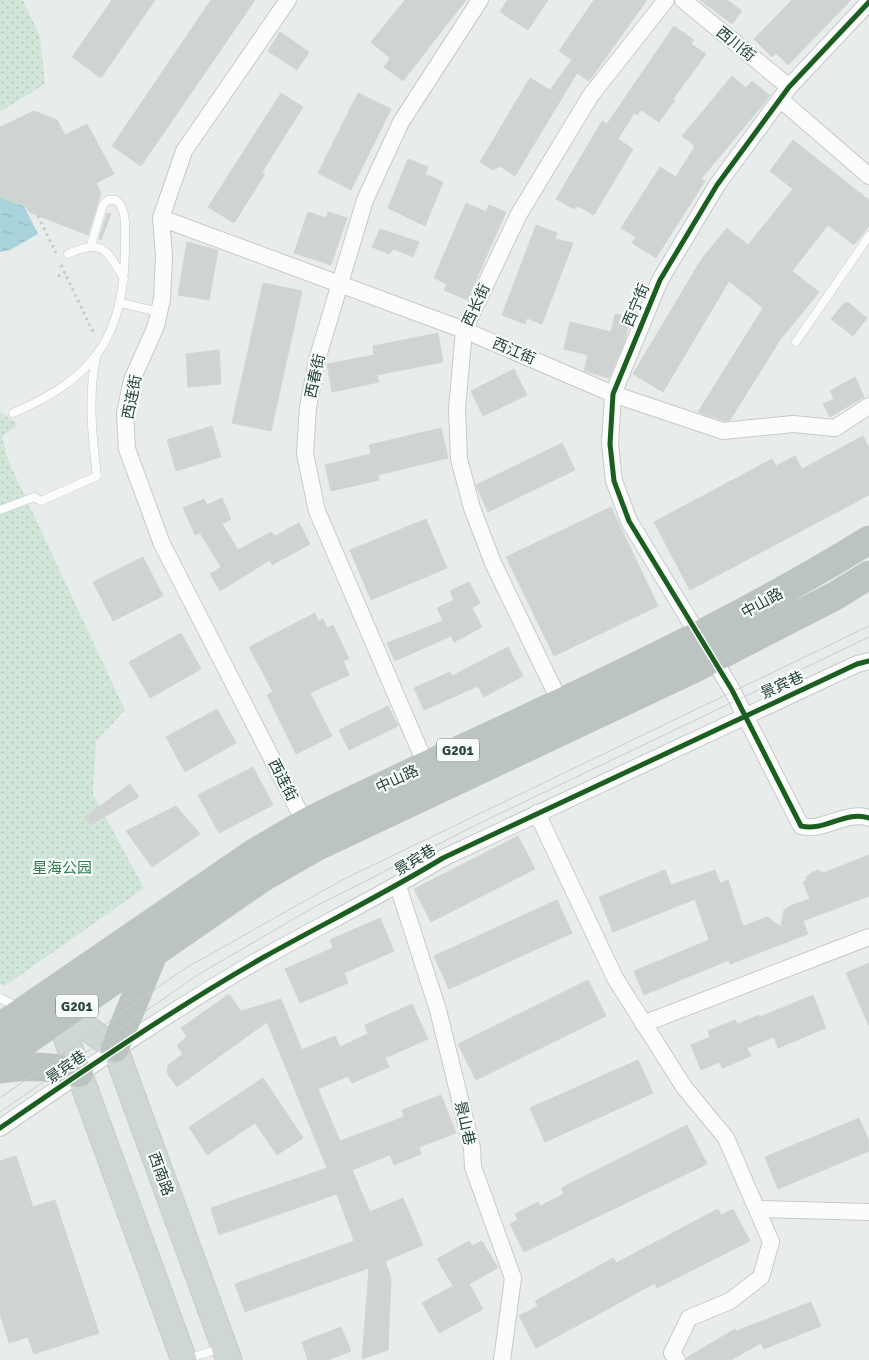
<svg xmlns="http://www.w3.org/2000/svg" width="869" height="1360" font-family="Signika,'Noto Sans SC',sans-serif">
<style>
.grass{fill:url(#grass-dots)}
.water{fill:url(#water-ripples)}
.building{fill:#cfd4d2;stroke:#d1d6d4}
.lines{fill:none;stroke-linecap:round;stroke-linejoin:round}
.lane-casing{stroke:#c5cac8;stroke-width:9}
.street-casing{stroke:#c5cac8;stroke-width:18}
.primary-casing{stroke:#c3ccc9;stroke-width:27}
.highway-casing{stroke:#c3ccc9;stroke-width:29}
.path{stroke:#c3ccca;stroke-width:3;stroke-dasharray:2.5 4;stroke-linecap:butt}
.lane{stroke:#fcfcfc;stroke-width:8}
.street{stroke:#fcfcfc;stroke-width:16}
.primary{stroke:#cfd7d5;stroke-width:25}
.highway{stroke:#bcc4c2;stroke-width:28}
.tram{stroke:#c9cdcc;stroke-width:1}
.cycleway-casing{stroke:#f7fbf9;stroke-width:8}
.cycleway{stroke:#1b5e20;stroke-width:5}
.labels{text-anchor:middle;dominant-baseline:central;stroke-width:4.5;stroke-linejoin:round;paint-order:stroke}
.shield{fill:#f7fbf9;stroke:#637a73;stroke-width:1}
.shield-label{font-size:14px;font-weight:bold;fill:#24423a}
.street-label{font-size:15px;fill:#24423a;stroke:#f7fbf9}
.park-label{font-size:15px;fill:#2d7a4b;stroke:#f7fbf9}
</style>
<defs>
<pattern id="grass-dots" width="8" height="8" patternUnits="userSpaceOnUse" patternTransform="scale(1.25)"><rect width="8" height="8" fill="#d1e6d8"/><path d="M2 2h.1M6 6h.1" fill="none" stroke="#b3c6ba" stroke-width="1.8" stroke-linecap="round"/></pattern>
<pattern id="water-ripples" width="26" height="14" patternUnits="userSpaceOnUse" patternTransform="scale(1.25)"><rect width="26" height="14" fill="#a9d4db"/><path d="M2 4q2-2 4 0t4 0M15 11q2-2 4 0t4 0" fill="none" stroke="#91b7bd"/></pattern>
</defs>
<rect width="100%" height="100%" fill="#e8edeb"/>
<path class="grass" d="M0 0H23L40 37 45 84 0 112Z
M0 412 18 424 2 437 8 460 125 710 96 741 93 794 144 888 5 986 0 984Z"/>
<path class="water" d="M0 197 24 206 38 234 10 250 0 252Z"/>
<path class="building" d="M112 0H155L101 78 72 57Z
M211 0H255L141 166 112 146Z
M405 0H466L403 81 384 67 390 58 371 42Z
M507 0H548L528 30 500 12Z
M594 0H647L589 81 577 73 515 176 500 166 493 170 480 162 530 78 550 90 572 60 559 51Z
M700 0H727L742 11 732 24Z
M792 0H851L788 65 776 53 772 57 754 39Z
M674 26 694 40 691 44 706 54 673 99 675 100 659 122 641 110 637 115 634 113 618 139 633 149 594 215 578 206 574 209 556 199 602 121 607 124Z
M280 32 309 52 297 70 268 51Z
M732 76 746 88 752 81 770 96 701 179 705 181 656 258 632 243 636 237 621 228 660 167 676 177 695 146 682 136Z
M281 93 303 107 262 172 265 174 234 223 208 207Z
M358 93 391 109 351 190 318 173Z
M34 111 57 120 65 135 87 124 114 174 96 183 101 193 88 235 29 212 27 207 0 197V127Z
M793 140 869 200V226L854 245 828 225 792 271 819 292 780 340 730 420 724 421 698 412 763 308 729 281 663 392 633 374 701 260 727 228 748 245 793 189 770 171Z
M408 159 428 167 425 174 443 182 425 226 388 208Z
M466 203 486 212 489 205 506 212 467 300 444 290 447 284 434 278Z
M308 212 326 218 328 212 347 218 331 265 294 253Z
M107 213 111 214 101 240 99 239Z
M536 225 557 233 555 239 573 243 542 324 527 318 525 324 502 315Z
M380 229 419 242 413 257 394 249 389 254 372 247Z
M187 242 218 250 209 300 178 295Z
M263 283 302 291 271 431 232 423Z
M844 303H849L867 318 853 336 831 319Z
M615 314 630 317 625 340 609 378 584 371 588 355 564 349 570 322 611 332Z
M438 333 443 362 377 375 379 382 332 392 327 364 374 355 373 346Z
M219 350 221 384 188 387 186 354Z
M514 369 527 395 483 416 471 391Z
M855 377 864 397 830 417 823 404 834 399 830 391Z
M212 426 221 457 176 471 167 440Z
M441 428 448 458 378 475 379 480 331 491 325 465 371 454 369 445Z
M863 436 869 448V495L690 590 654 522 772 459 776 466 795 456 802 469Z
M562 443 575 470 488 512 476 485Z
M222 498 231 519 222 524 238 550 271 532 275 536 299 523 310 544 272 565 270 560 220 591 210 574 221 567 200 533 195 535 183 508 204 499 207 505Z
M611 507 658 606 554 656 506 557Z
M426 519 447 568 371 600 350 550Z
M143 557 163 596 113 621 93 582Z
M469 582 480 603 472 608 482 627 454 642 451 636 395 661 387 643 443 621 437 608 454 600 450 591Z
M315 613 318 621 323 619 327 628 333 625 349 659 343 661 349 675 310 693 332 736 296 754 267 695 273 692 249 647Z
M181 633 201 669 150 698 129 662Z
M508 647 523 676 484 697 478 686 424 710 414 688 450 672 452 676Z
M388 706 398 726 349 750 339 730Z
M217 709 236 743 185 772 166 737Z
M253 767 273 805 219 833 198 795Z
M130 784 139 797 90 825 85 817Z
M176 806 200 834 152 867 126 831Z
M518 836 535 869 431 922 414 889Z
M869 855V896L803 921 808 934 730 964 729 960 644 995 634 971 709 940 695 899 613 932 599 897 665 870 671 885 715 870 720 883 728 880 743 926 767 917 781 927 784 910 790 906 810 899 803 882 807 880 806 877 811 873 818 870 823 873Z
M557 900 572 933 449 989 434 956Z
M380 918 394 951 344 973 348 983 300 1003 285 969 333 948 330 940Z
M869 963V1026L846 973Z
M588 980 606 1016 476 1080 458 1044Z
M229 994 241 1011 281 999 302 1050 335 1036 340 1047 368 1034 365 1025 412 1004 428 1039 385 1058 389 1067 352 1083 348 1076 318 1089 340 1141 404 1117 402 1110 441 1095 456 1133 419 1147 421 1154 394 1165 390 1155 352 1170 370 1212 403 1198 423 1245 385 1261 391 1278 388 1350 362 1359 369 1268 245 1312 235 1284 354 1241 337 1194 219 1235 211 1208 327 1168 267 1022 177 1087 167 1073 168 1065 183 1054 177 1045 187 1037 181 1028Z
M813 995 826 1028 778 1048 774 1037 747 1048 751 1056 722 1068 720 1062 701 1070 691 1045 710 1037 708 1031 735 1020 738 1024 759 1015 760 1017Z
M638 1060 653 1093 545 1142 530 1108Z
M263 1078 303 1138 277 1155 255 1123 207 1155 189 1127Z
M859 1118 869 1141V1151L778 1189 765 1157Z
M687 1125 707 1164 524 1252 510 1224 518 1220 515 1214 538 1202 540 1206 564 1194 561 1188Z
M16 1156 33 1207 55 1200 99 1333 34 1354 28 1337 9 1343 0 1314V1161Z
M718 1209 721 1215 733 1209 750 1241 657 1288 655 1283 536 1348 519 1316 538 1306 535 1301 613 1258 616 1263Z
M469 1241 472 1246 482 1241 498 1268 469 1284 483 1309 439 1333 422 1303 453 1286 437 1259Z
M811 1302 821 1326 764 1349 761 1343 731 1360H687L686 1358 735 1329 736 1331Z
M341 1327 351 1351 328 1360H308L302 1342Z"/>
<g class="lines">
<defs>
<path id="lane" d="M68 254C102 238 107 250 124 279
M121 303 159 312
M796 342 869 236
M13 413C95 378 124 337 125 248 125 233 128 210 116 200H108L103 205 91 245
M0 510 34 497 41 501 97 476C92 436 88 396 96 357
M0 998 18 1007
M187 1359 221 1348"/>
<path id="street" d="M288 0 184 151 161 218 164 256 162 299 156 326 132 380 125 413 127 449 162 544 305 823
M683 0 789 87
M869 2 789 87 717 185 660 280 613 394 610 444 614 481 629 521 732 690 801 826C824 832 846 810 869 818
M781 100 869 176
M161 218 464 330 613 394 723 431 793 424 835 428 869 406
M560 702 493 563 472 508 459 459 457 409 464 330 519 214 591 95 666 0
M426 765 317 511 305 454 308 407 317 360 365 200 401 122 480 0
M537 813 615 978 684 1087 726 1138 771 1242 761 1277 730 1301 689 1318 672 1353 677 1360
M398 886 438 1010 472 1148 473 1167 513 1278 502 1360
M643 1024 869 937
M0 1128C86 1069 173 1009 264 957 323 924 384 894 443 858L857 664 869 661
M758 1209 869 1212"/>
<path id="primary" d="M57 1007 59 1018 184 1360
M42 1014 88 1029 115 1048 229 1360"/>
<path id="highway" d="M0 1027 254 853 305 823C494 731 689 651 869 540
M115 1048 154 952
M0 1059 262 878 316 847 691 670 835 596 869 575
M0 1069C27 1065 52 1066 79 1073"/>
</defs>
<use href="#lane" class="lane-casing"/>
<use href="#street" class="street-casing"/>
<use href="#primary" class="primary-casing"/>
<use href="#highway" class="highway-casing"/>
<path class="path" d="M38 216 56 253
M61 265 94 334
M58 276 65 273"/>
<use href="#lane" class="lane"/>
<use href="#street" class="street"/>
<use href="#primary" class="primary"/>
<use href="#highway" class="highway"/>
<path class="tram" d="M0 1098 184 969 342 880 869 626
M0 1112 199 974 316 906 478 824 869 637"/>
<defs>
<path id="cycleway" d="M869 2 789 87 717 185 660 280 613 394 610 444 614 481 629 521 732 690 801 826C824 832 846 810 869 818
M0 1128C86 1069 173 1009 264 957 323 924 384 894 443 858L857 664 869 661"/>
</defs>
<use href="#cycleway" class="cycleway-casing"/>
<use href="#cycleway" class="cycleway"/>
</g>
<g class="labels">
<g class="shield">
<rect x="437" y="738.5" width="42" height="23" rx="4"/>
<rect x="56" y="994.5" width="42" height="23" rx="4"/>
</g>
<g class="shield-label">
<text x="458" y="750">G201</text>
<text x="77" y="1006">G201</text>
</g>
<g class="street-label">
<text transform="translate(736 44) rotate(39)">西川街</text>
<text transform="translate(476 305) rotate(-65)">西长街</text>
<text transform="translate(636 305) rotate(-67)">西宁街</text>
<text transform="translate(514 351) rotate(23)">西江街</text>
<text transform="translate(315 376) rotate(-78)">西春街</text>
<text transform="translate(132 397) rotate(-79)">西连街</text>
<text transform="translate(762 603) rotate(-29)">中山路</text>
<text transform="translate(782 685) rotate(-24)">景宾巷</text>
<text transform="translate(397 779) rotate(-25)">中山路</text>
<text transform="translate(283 780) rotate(63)">西连街</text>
<text transform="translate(415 860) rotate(-31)">景宾巷</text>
<text transform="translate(66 1067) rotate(-35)">景宾巷</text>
<text transform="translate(465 1123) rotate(77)">景山巷</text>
<text transform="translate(161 1174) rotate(70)">西南路</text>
</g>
<g class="park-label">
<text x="62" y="868">星海公园</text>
</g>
</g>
</svg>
